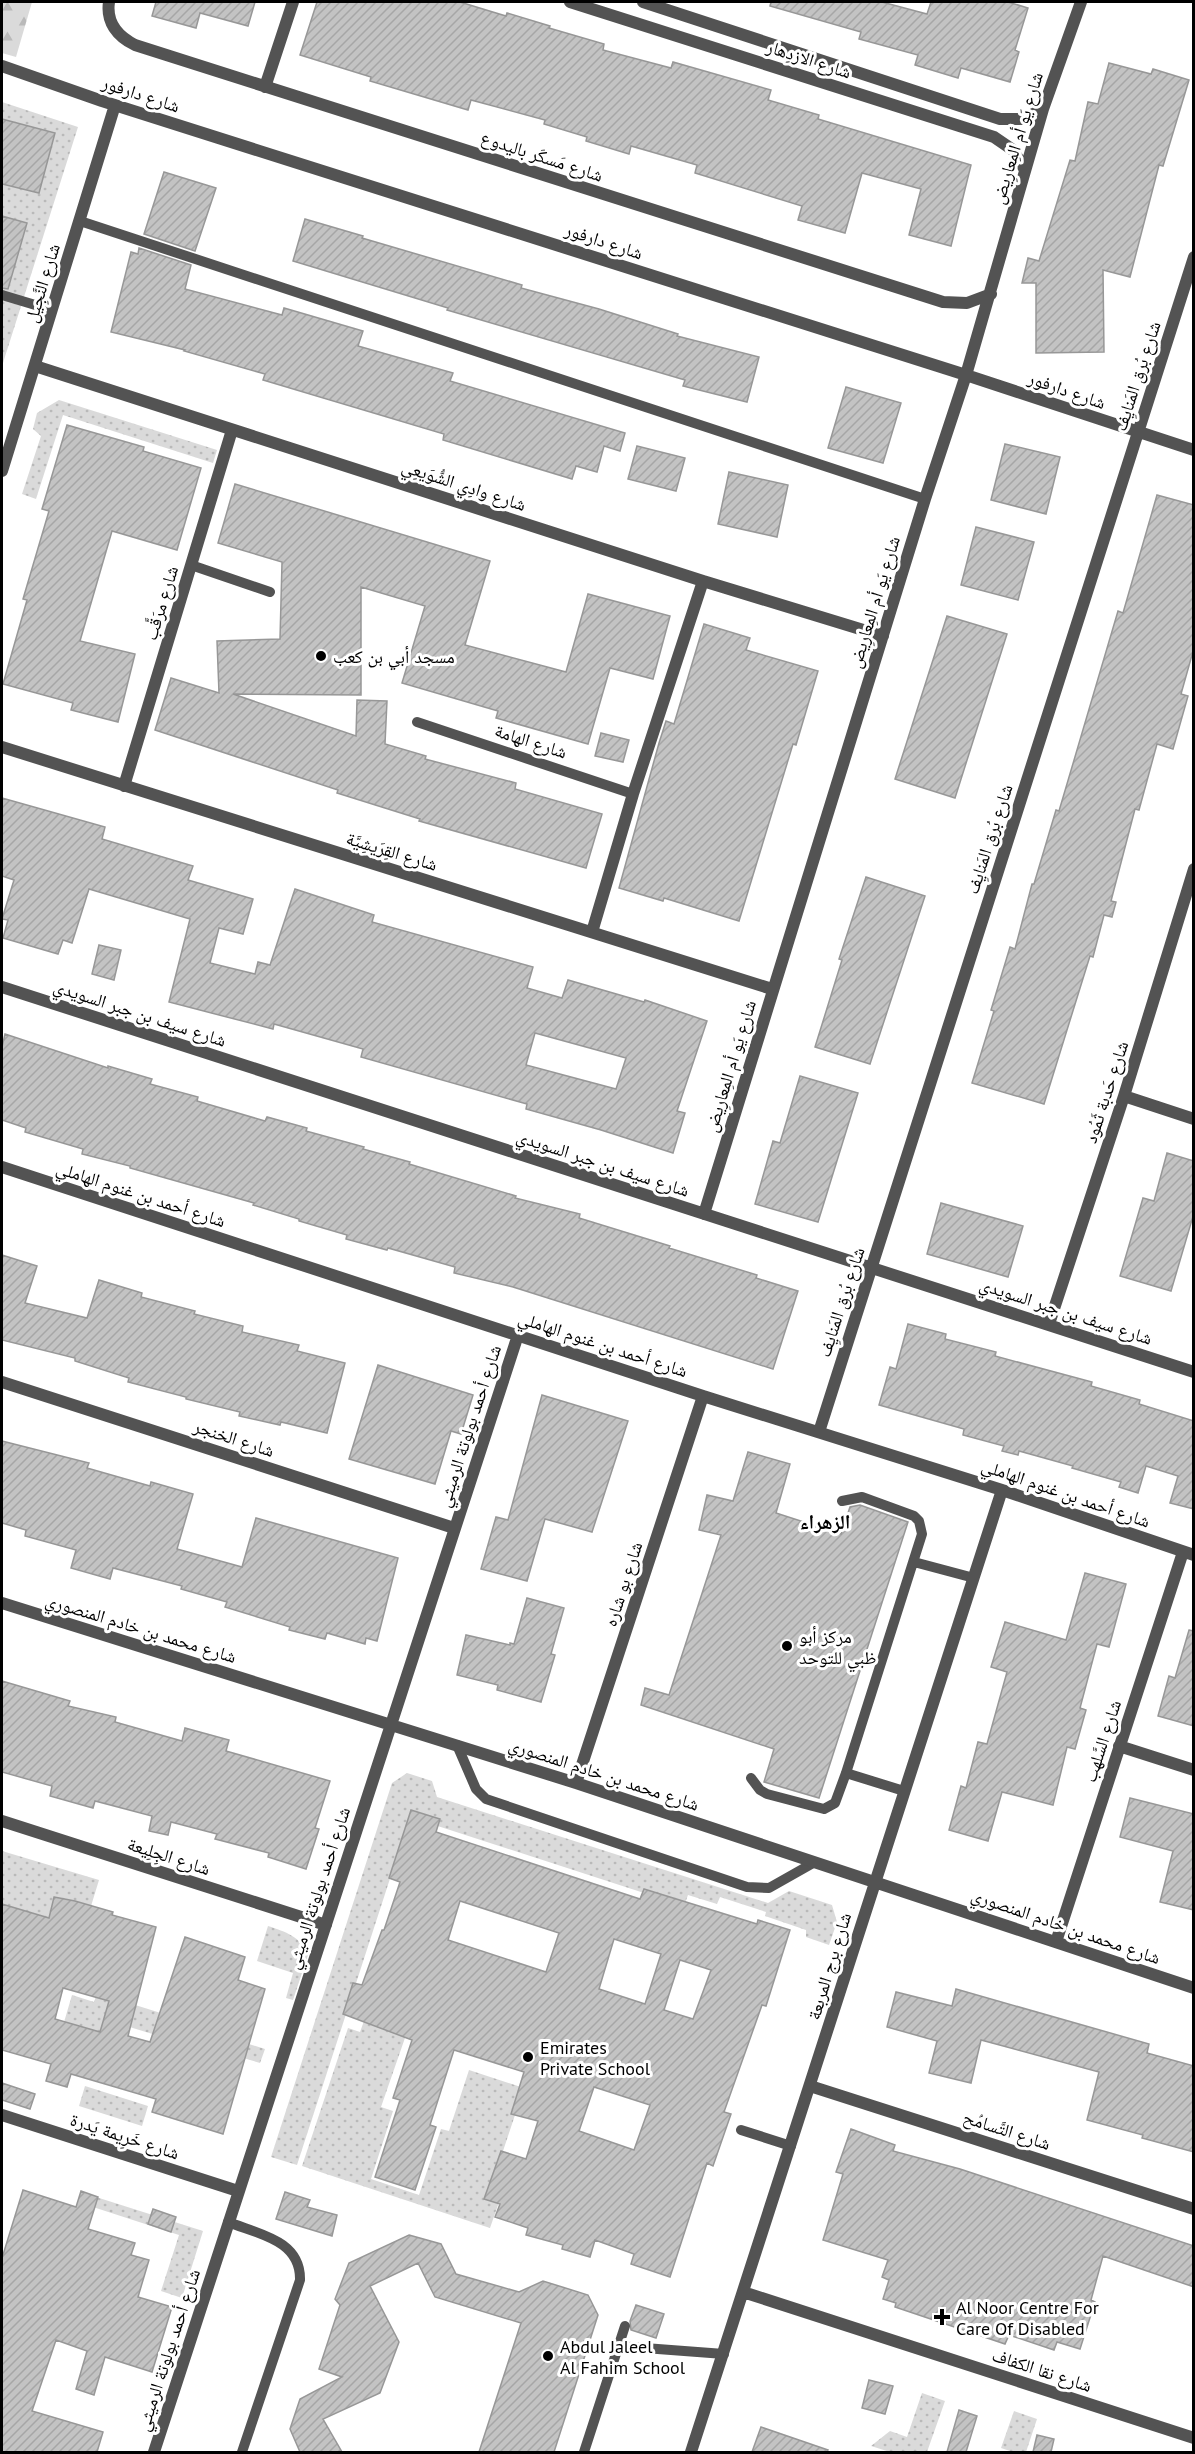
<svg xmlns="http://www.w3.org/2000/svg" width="1195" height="2454" font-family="'PT Sans','Noto Naskh Arabic',sans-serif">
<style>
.grass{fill:url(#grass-dots)}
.forest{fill:url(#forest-firs)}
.building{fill:url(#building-hatch);stroke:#979797;stroke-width:1.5;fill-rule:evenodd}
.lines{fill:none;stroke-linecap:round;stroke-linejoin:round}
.lane{stroke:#535353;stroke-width:10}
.street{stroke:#535353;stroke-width:12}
.poi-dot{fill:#000;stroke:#fff;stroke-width:2}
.labels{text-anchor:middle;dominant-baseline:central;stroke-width:6;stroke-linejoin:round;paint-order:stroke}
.street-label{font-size:18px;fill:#000;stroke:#fff}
.poi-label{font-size:18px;fill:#000;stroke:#fff;text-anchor:start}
.neighbourhood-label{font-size:20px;font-weight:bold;fill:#000;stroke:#fff}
</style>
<defs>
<pattern id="grass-dots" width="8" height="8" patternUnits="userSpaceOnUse" patternTransform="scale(1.5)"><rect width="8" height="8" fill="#dadada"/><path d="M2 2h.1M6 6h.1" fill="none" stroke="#b9b9b9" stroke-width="1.8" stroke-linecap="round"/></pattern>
<pattern id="forest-firs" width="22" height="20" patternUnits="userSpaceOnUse" patternTransform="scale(1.5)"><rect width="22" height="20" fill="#dadada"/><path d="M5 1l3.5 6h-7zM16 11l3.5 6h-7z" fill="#b9b9b9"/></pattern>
<pattern id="building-hatch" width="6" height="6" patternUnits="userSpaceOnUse" patternTransform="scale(1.5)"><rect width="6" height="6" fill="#c3c3c3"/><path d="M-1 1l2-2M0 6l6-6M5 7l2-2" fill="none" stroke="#a6a6a6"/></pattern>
</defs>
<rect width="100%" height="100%" fill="#fff"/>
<path class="grass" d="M2 102 78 127 2 366Z
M59 400 217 450 213 463 63 415 36 499 22 494 41 436 33 429 37 413Z
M407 1773 432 1781 437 1797 768 1903 789 1891 832 1905 837 1922 829 1945 806 1937V1930L765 1916 766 1912 720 1897 717 1904 688 1895 684 1906 410 1817 297 2165 271 2157 392 1783Z
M2 1851 99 1880 84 1929 2 1904Z
M268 1926C286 1932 300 1936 308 1955L293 2000 286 1998 293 1973 257 1961Z
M97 1993 183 2020 182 2023 265 2049 260 2063 174 2037 172 2040 110 2021 103 2042 62 2029 72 1995 94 2002Z
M364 2021 406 2035 381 2107 393 2111 371 2179 419 2195 441 2129 449 2131 469 2070 524 2088 494 2178 506 2182 490 2228 302 2166 348 2028 360 2032Z
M85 2086 148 2106 142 2126 79 2106Z
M96 2197 203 2231 182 2298 161 2291 179 2235 93 2207Z
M922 2393 945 2401 927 2452H890L871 2446 890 2431 907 2437Z
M1014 2411 1037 2419 1026 2452H1013L1001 2448Z"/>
<path class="forest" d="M2 2H32L16 57 2 53Z"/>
<path class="building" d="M156 2H255L248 26 200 13 196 28 152 16Z
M317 2H460L506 16 507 13 550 26 549 28 604 44 603 50 671 68 673 62 771 90 768 100 819 115 818 119 971 165 951 246 909 235 921 189 862 173 845 233 798 220 802 206 695 173 697 165 631 146 629 154 586 141 587 137 544 124 545 120 471 100 468 110 370 81 371 77 300 55Z
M771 2H882L927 14 931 2H1008L1028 8 1015 50 1019 52 1010 82 961 68 958 78 915 65 918 55 859 39 861 32 770 6Z
M1109 63 1151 74 1153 69 1189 80 1163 166 1159 165 1130 277 1103 270 1104 352 1036 353V283H1022L1028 258 1039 261 1070 160 1075 161 1088 102 1098 104Z
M2 119 55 133 39 193 2 184Z
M164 172 216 188 195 251 144 234Z
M2 216 27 223 8 289 2 288Z
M305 219 363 236 362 238 522 285 521 288 599 309 678 334 677 336 759 357 747 402 683 386 685 380 447 310 448 308 293 261Z
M139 248 191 265 185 289 282 315 284 308 363 331 358 346 453 373 450 381 625 433 620 451 604 446 597 472 576 466 572 479 443 440 444 434 263 380 265 374 184 351 185 350 111 332 131 252 138 254Z
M846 387 901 403 883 463 828 448Z
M67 425 144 447 143 451 201 468 177 550 112 531 80 641 135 654 118 722 71 710 73 703 3 684 27 600 23 599 49 511 42 509Z
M1005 444 1060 457 1046 514 991 500Z
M637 446 685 458 676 491 628 479Z
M729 472 788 485 777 537 718 524Z
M235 484 490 561 465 645 566 672 588 594 670 616 653 679 610 668 588 744 496 718 498 711 402 683 425 606 361 587V695L233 694 356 736 357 700 387 701 385 744 426 756 425 759 516 783 515 789 602 814 586 868 419 821 420 819 337 793 338 790 155 730 171 678 219 693 217 641 280 639 282 562 218 543Z
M1157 495 1194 505V648L1181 694 1188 696 1173 749 1157 744 1139 810 1135 809 1111 901 1116 902 1112 917 1104 915 1093 957 1090 956 1044 1104 972 1083 994 1011 991 1010 1010 947 1015 949 1032 884H1034L1056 810 1059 811 1118 611 1123 613Z
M976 527 1034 542 1018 600 961 585Z
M947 616 1007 634 955 798 895 779Z
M704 624 750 638 746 650 818 671 796 745 793 744 739 921 664 898 663 901 619 888 659 743 666 721 674 724Z
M601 733 629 740 623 762 595 756Z
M2 798 105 827 102 839 193 866 188 880 253 899 243 934 219 928 210 963 255 974 258 962 270 965 295 889 374 915 372 922 533 967 527 988 562 998 568 980 644 1002 645 1000 707 1021 677 1111 685 1113 673 1153 601 1130 526 1109 527 1104 361 1057 363 1049 274 1024 273 1029 169 1002 190 919 89 889 72 943 63 940 58 954 3 938 8 920 2 919 14 880 2 876ZM535 1033 626 1058 616 1089 526 1065Z
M866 877 925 896 870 1064 815 1047 842 960 839 959Z
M99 945 121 950 114 980 92 974Z
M5 1034 108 1068V1066L152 1079 150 1084 198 1097 197 1101 265 1121 267 1117 307 1128 306 1131 364 1147 363 1149 410 1162 409 1164 516 1196 515 1198 580 1214 579 1218 670 1246 669 1248 757 1275 756 1278 798 1291 773 1369 513 1287 454 1273 455 1267 388 1248 387 1250 346 1239 347 1235 299 1221V1219L253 1205 254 1203 130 1168V1166L82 1154 83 1149 25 1132 26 1128 2 1120V1047Z
M800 1076 858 1093 818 1222 755 1204 773 1141 780 1143Z
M1167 1153 1194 1161V1213L1171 1291 1120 1276 1143 1198 1154 1201Z
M941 1203 1023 1226 1008 1277 927 1254Z
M2 1255 37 1266 25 1303 87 1318 99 1280 142 1293 141 1297 195 1311 194 1314 243 1326 242 1332 299 1345 297 1351 345 1363 327 1433 281 1422 280 1425 239 1416 240 1412 186 1399V1397L128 1382 129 1378 75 1361V1358L2 1340Z
M908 1324 946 1334 945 1339 996 1352 995 1356 1092 1382 1091 1386 1140 1400 1139 1404 1194 1421V1509L1170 1503 1178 1476 1146 1466 1138 1493 1119 1487 1121 1482 1072 1468 1073 1466 1019 1451 1018 1455 1002 1451 1004 1446 963 1435 964 1429 879 1405 890 1367 896 1369Z
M378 1365 473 1395 461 1434 451 1431 435 1484 349 1459Z
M542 1395 628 1421 592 1532 545 1519 527 1581 481 1569 496 1517 508 1520Z
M2 1441 89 1463 87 1468 150 1486 151 1482 193 1494 177 1549 242 1567 256 1518 398 1558 377 1641 366 1638 365 1644 327 1633 325 1639 289 1630 290 1627 225 1607 227 1602 181 1589 182 1586 113 1568 110 1579 71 1568 76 1550 25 1536 26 1530 2 1523Z
M748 1452 790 1464 776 1513 841 1534 850 1507 860 1505 908 1522 819 1798 764 1782 774 1749 641 1705 645 1688 669 1695 721 1535 699 1530 707 1495 733 1501Z
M1085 1573 1126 1584 1109 1647 1097 1644 1080 1708 1086 1710 1075 1749 1067 1747 1053 1805 1002 1792 988 1841 949 1830 961 1786 966 1788 978 1742 987 1744 1007 1672 991 1667 1005 1622 1066 1640Z
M527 1598 564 1608 551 1654 555 1655 541 1702 497 1690 498 1685 457 1675 466 1635 510 1645V1643L514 1644Z
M1189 1630 1194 1631V1726L1158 1716 1169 1676 1175 1678Z
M2 1681 70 1701 68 1706 116 1717 115 1722 182 1741 185 1728 229 1740 226 1751 330 1781 315 1828 319 1829 306 1869 268 1857 269 1853 215 1839 217 1834 171 1822 168 1835 149 1831 152 1816 95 1801 93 1808 50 1796 52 1786 2 1772Z
M1130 1798 1194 1814V1910L1160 1902 1173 1851 1120 1837Z
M411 1810 440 1819 436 1832 640 1899 644 1889 757 1924 758 1920 790 1930 766 2006 762 2005 724 2112 731 2114 713 2166 707 2163 670 2277 631 2264 634 2254 595 2240 590 2257 562 2249 563 2245 526 2235 528 2228 495 2217 500 2204 484 2199 501 2151 526 2159 538 2121 511 2114 524 2072 454 2050 430 2125 436 2127 415 2190 375 2177 400 2100 393 2098 412 2040 343 2014 353 1983 362 1985 382 1930H384L400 1882 389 1878ZM460 1901 559 1933 546 1972 448 1940ZM614 1939 661 1954 645 2004 599 1989ZM680 1960 711 1970 693 2019 664 2010ZM594 2087 650 2105 634 2150 579 2131Z
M54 1897 75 1901 113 1912 112 1915 156 1927 128 2036 150 2042 185 1937 245 1957 238 1980 265 1989 223 2134 152 2112 156 2099 71 2074 67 2087 46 2081 51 2064 2 2050V1904L49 1918ZM63 1988 109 2001 100 2032 55 2019Z
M956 1989 1149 2044 1147 2053 1194 2066V2152L1142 2138 1143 2135 1087 2120 1099 2072 981 2040 971 2083 929 2073 937 2041 887 2027 896 1992 952 2006Z
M2 2083 35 2094 30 2109 2 2100Z
M851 2129 895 2145 893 2151 960 2169 1194 2246V2287L1103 2256 1091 2300 1095 2302 1080 2349 1057 2342 1054 2350 1009 2335 1005 2344 895 2307 896 2303 883 2299 889 2280 882 2277 888 2260 823 2240 843 2174 836 2172Z
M23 2190 76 2207 81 2191 98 2197 88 2229 135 2243 131 2255 149 2260 138 2297 172 2307 152 2372 105 2357 94 2395 76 2389 87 2351 56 2340 32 2411 103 2432 97 2452H2V2258Z
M285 2192 310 2200 307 2207 337 2215 332 2236 276 2219Z
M153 2209 176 2217 171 2232 148 2224Z
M409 2235 441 2244 456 2274 519 2292 543 2281 588 2295 598 2315 554 2452H479L521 2323 435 2297 418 2263 370 2286 399 2342 380 2393 323 2419 342 2452H300L290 2429 300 2399 342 2377 319 2369 340 2305 335 2299 349 2263Z
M636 2305 664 2314 656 2338 631 2330 630 2321Z
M869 2380 893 2386 885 2414 862 2408Z
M959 2410 977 2416 966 2452H947Z
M761 2427 828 2450 827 2452H752Z
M1037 2435 1054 2439 1051 2452H1033Z"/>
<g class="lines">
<path class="lane" d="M80 221 925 499
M2 295 52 310
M191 565 270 592
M417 722 633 794
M914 1562 974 1578
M457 1745 476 1789 486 1799 747 1887 769 1888 815 1862
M846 1773 904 1791
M751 1778 760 1790 767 1794 824 1809 835 1803 846 1773 922 1534 919 1521 914 1516 862 1497 842 1501
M741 2130 791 2146
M228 2222C258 2234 301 2240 300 2280L242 2452
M618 2346 724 2354
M584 2452 625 2326"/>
<path class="street" d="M109 2C106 22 117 36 135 45L943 302 967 303 991 294
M570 2 994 137 1013 150 1025 170
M643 2 1000 119H1023L1043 109
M2 66 102 101 966 375 1194 450
M265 87 293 2
M35 366 703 581 883 636
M2 471 115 105
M2 747 772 989
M124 786 232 430
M592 932 633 794 703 581
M2 987 1194 1372
M1124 1096 1194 1119
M2 1167 703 1396 1002 1490 1194 1555
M704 1214 925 499 966 375 1043 109 1081 2
M1049 1324 1124 1096 1194 869
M2 1382 454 1528
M819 1432 1194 257
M2 1603 576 1783 1194 1988
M1119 1746 1194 1770
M576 1783 703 1396
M2 1821 326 1925
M1056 1942 1183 1552
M810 2086 1194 2209
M2 2115 238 2191
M743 2292 1194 2438
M154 2452 518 1335
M691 2452 1002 1490"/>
</g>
<g class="poi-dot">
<circle cx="321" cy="656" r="6"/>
<circle cx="787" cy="1646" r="6"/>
<circle cx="528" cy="2057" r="6"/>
<path d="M939 2308h6v6h6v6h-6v6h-6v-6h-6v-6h6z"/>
<circle cx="548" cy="2356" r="6"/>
</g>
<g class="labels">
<g class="street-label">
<text transform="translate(809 59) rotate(18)">شارع الازدِهار</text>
<text transform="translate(141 94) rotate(18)">شارع دارفور</text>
<text transform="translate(1017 138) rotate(-73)">شارع يَو أم المِعارِيض</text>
<text transform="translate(542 156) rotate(18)">شارع مَسكَر باليدوع</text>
<text transform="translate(604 241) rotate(18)">شارع دارفور</text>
<text transform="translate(42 283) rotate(-73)">شارع النَّجِيل</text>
<text transform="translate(1137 376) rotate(-72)">شارع بُرق المَنايِف</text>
<text transform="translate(1067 390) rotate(19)">شارع دارفور</text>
<text transform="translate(464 485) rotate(18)">شارع وادِي الشُّوَيعِي</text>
<text transform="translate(874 602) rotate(-73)">شارع يَو أم المِعارِيض</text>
<text transform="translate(161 603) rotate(-73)">شارع مرَقَّب</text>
<text transform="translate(531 741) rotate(18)">شارع الهامة</text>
<text transform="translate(989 839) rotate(-72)">شارع بُرق المَنايِف</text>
<text transform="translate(392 851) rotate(17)">شارع القِرَيشِيَّة</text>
<text transform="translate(140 1013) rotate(18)">شارع سيف بن جبر السويدي</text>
<text transform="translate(730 1066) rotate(-73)">شارع يَو أم المِعارِيض</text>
<text transform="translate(1106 1092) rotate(-72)">شارع حَدبة ثَمُود</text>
<text transform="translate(603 1163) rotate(18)">شارع سيف بن جبر السويدي</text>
<text transform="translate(141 1194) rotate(18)">شارع أحمد بن غنوم الهاملي</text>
<text transform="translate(841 1302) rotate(-72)">شارع بُرق المَنايِف</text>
<text transform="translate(1066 1311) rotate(18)">شارع سيف بن جبر السويدي</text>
<text transform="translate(603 1344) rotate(18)">شارع أحمد بن غنوم الهاملي</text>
<text transform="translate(469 1426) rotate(-72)">شارع أحمد بولوتة الرميثي</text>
<text transform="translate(234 1438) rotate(18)">شارع الخنجر</text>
<text transform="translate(1066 1493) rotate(19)">شارع أحمد بن غنوم الهاملي</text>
<text transform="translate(623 1584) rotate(-72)">شارع بو شاره</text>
<text transform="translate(141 1628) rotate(17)">شارع محمد بن خادم المنصوري</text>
<text transform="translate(1102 1741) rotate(-72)">شارع السَّلهب</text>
<text transform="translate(604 1774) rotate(18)">شارع محمد بن خادم المنصوري</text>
<text transform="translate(169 1856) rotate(18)">شارع الجِلِيعة</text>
<text transform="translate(318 1888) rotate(-72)">شارع أحمد بولوتة الرميثي</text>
<text transform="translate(1066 1926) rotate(19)">شارع محمد بن خادم المنصوري</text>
<text transform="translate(829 1966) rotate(-73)">شارع برج المربعة</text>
<text transform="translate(1007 2130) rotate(18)">شارع التَّسامُح</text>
<text transform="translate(125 2136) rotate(18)">شارع خَرِيمة يَدرة</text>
<text transform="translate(168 2350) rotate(-72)">شارع أحمد بولوتة الرميثي</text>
<text transform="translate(1042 2370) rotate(18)">شارع نقا الكفاف</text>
</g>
<g class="poi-label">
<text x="333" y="656">مسجد أبي بن كعب</text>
<text x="799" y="1636">مركز أبو<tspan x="799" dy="21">ظبي للتوحد</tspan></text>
<text x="540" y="2047">Emirates<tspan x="540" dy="21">Private School</tspan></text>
<text x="956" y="2307">Al Noor Centre For<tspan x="956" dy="21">Care Of Disabled</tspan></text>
<text x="560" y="2346">Abdul Jaleel<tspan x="560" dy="21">Al Fahim School</tspan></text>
</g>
<g class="neighbourhood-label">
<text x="825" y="1522">الزهراء</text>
</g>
</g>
<rect width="1195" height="2454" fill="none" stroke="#000000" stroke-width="6"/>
</svg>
